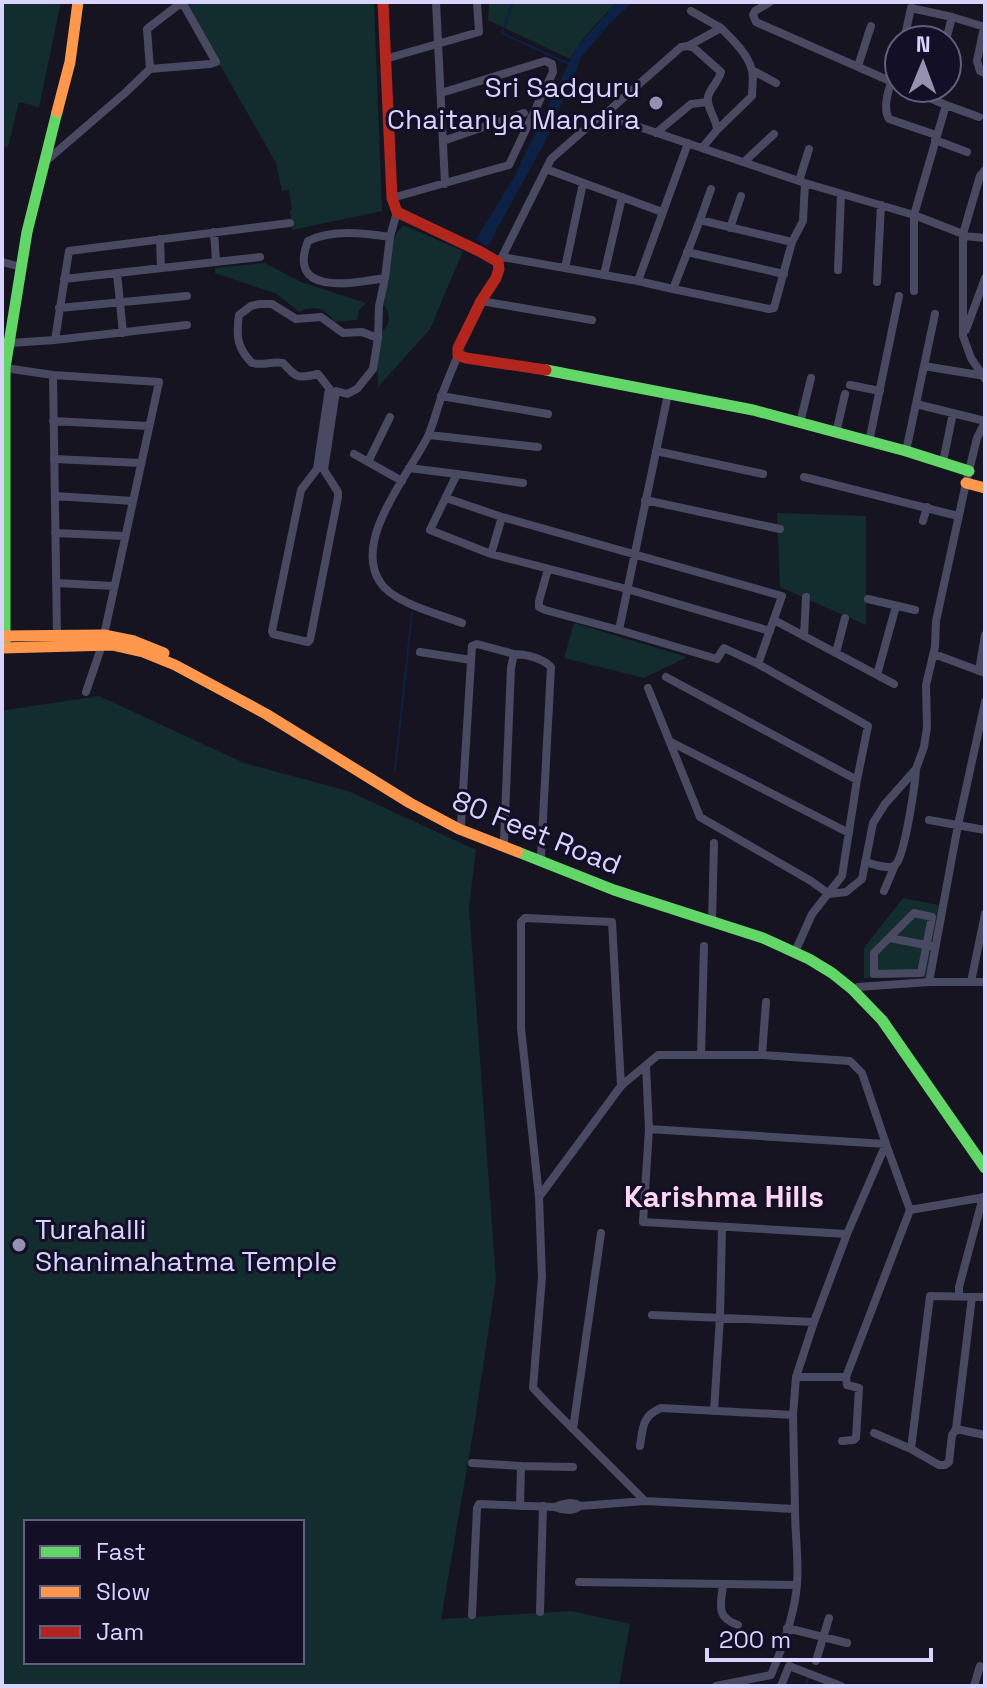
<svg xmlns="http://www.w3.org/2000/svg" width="987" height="1688" font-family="'Space Grotesk',sans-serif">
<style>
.green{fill:#132c2d;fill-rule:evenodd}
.water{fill:#0d2144}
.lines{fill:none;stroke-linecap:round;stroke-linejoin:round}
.stream{stroke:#0d2144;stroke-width:2}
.street{stroke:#4a4962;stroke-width:8}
.fast{stroke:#63d668;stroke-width:11}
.slow{stroke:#ff974d;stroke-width:11}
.jam{stroke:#b3261e;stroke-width:11}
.poi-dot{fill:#9591b1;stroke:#130f26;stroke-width:3}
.labels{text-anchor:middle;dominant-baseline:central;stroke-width:6;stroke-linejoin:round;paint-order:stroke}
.poi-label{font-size:28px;fill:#d9d4ff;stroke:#130f26;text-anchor:end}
.street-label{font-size:28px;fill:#d9d4ff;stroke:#130f26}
.neighbourhood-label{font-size:30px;font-weight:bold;fill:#ffd6f0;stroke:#130f26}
</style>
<rect width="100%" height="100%" fill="#161421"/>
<path class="green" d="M2 2H61L39 107 19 102 8 147 2 146Z
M184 2H374L382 211 292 230 290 210H292L289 190 282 191 276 163Z
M489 2H617C600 20 582 37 570 59L488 20Z
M403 225 463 251 430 329 378 387 376 335C389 329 393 317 384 305L393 239Z
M265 263 301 282 366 303 359 310 357 320 335 322C326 308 313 304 299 312L277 294 215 273V268Z
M777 513 866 516V625L780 587Z
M574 623 687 657 644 678 564 658Z
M99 696 244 763 348 791 476 850 469 907 496 1280 474 1427 441 1619 571 1611 630 1624 619 1686H2V714L6 710ZM26 1522H302V1662H26Z
M903 898 939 905 927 977 864 978V948Z"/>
<path class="water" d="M617 2H633L612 21 582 56 544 144 487 247 476 239 513 179 576 48Z"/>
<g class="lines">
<path class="stream" d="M513 2 502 33 569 64
M395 770 412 613
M805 1686 809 1676"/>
<path class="street" d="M436 2 445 184
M770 2 755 11 753 15 756 22 899 85
M984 27 977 61 980 71 985 73
M904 40 911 8 952 17
M946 40 952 17 985 27
M688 46 721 28 691 11
M385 59 479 32 477 2
M899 60C894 76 880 104 889 119L936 135
M858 66 871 26
M752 70 776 83
M906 88 946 105 914 215V291
M946 105 979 117
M604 115 805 183 914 215 963 234
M717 130 752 96C752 88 754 78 752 70 747 53 733 40 721 28
M656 133 691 104 708 102
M935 140 967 152
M443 141 524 113
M46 161 125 93 150 69 210 64 216 62 182 2 147 29 150 69
M744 162 774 134
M546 169 662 212
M985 170 980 176 963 234V336L971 358 985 379
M799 181 809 149
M392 198 509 165 553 72 552 64 545 61 441 93
M700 220 711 189
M730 228 741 196
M214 232 216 262
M964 236 985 238
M160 239 161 268
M687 252 784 274
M502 257 638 281 673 289 700 220 792 242 803 221 805 183
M2 262 21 267
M498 262 502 257 551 159 600 116 604 115 681 47 688 46 694 48 721 72C719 81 710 88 708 97 706 108 717 119 717 130L702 148
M565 268 583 183
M838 270 841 194
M117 273 123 333
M604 275 622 197
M385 278C354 283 286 297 308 241 332 229 364 233 390 237
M64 279 260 257
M638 281 688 143
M877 282 881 205
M673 289 769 309 774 308 792 242
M481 301 592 320
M59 308 187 296
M966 330 985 278
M378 338 362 332 343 333 321 317 296 319 272 304H259L251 306 239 315C236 336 237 348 252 363 263 366 272 361 283 363 297 378 297 379 318 374L329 388 317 469 301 490 272 631 273 634 308 642 310 640 338 497V492L324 470 336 391 347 394 357 389 373 369 378 338 379 306 385 278 390 237 397 212
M55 340 69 251 290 223
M10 343 55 340 187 325
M458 355C452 370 445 385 440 401 436 412 433 425 428 436 410 473 352 540 380 582 393 603 439 614 462 623
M924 366 985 376
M5 368 53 375 159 382 104 635
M53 375 57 635
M850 385 880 391
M441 396 548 414
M916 404 985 421
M53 421 149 426
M800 423 811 378
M836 433 845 394
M429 435 538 447
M869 442 899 296
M656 451 763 474
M906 451 935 314
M354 454 402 481
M54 459 141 463
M368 462 390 417
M943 462 953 413
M409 468 457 474 430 530 491 554 627 589 770 631
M457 474 523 483
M804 477 958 516
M55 496 133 501
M446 498 502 517 782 596 758 664 868 726 857 780 842 876 812 914 795 952
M645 500 780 529
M923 521 927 507
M55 533 125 536
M491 554 502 517
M548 569 539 601V607L545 610 619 630 717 659 724 648 758 664
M56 583 114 586
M868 599 915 610
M774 620 894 684
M619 630 668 394
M804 636 806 597
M420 652 471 660
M836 653 845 618
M934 654 985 673
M979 671 985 635
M877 675 896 606
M666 677 857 780
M648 688 700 817 811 881 829 894 846 892 862 879 873 823 885 804 916 769 924 747 927 727 926 685 935 647 936 621 966 483 977 438 985 422
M86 692 102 645
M671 742 849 833
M929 820 985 830
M461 824 472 646 477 644 514 654
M504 841 511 668 514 654C526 654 542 658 551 667L541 856
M865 862C873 864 890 871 896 864 905 854 915 785 916 769
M884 891 895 865
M914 913 932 917 921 973 874 974V953Z
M712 922 714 843
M890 938 931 946
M929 982 958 825 985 702
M971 982 985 914
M858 987 929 982H985
M701 1055 704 946
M762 1055 766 1002
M646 1066 649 1129 643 1222 847 1234
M649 1129 886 1144 910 1210 985 1197
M539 1197 621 1086 658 1055H762L850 1061 862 1073 886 1144 847 1234 814 1322 796 1377 793 1415 795 1509 645 1501 549 1405 533 1388 542 1277 539 1197 521 1028V922L525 918 612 922 621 1086
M959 1296V1287L983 1197
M652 1315 814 1322
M796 1377H846L910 1210
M714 1411 720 1317 722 1227
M573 1429 601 1233
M956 1429 972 1297
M874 1433 911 1449 939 1465H945L949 1462 952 1435 956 1429 985 1435
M842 1441 854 1440 856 1438 859 1388 847 1385 846 1377
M640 1446C643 1427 642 1416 661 1408L793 1415
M911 1449 930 1296 985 1297
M472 1463 521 1466 520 1506
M521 1466 573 1467
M555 1507C562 1503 573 1501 580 1506
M579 1582 797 1585
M723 1584C721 1605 715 1617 738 1625
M540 1612 543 1506
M472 1615 477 1508 479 1504 555 1507C562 1510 574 1512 580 1506L645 1501
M787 1628 847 1643
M816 1661 829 1618
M716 1686 771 1675C782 1649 795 1612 797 1584 799 1560 795 1534 795 1509
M781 1686 789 1666 841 1686
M974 1686 980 1666"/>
<path class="fast" d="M546 370 753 410 906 451 969 471
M5 642V368L27 232 57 112
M518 852 614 890 763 938 809 959 832 973 852 989 882 1020 985 1168"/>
<path class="slow" d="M57 112 70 62 78 2
M966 483 985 488
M2 636 104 635 134 641 164 653
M2 648 112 645 143 652 175 665 266 714 410 803 459 829 518 852"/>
<path class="jam" d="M383 2 392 198 397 212 481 252 498 262 499 269 496 278 481 301 458 348V355L466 358 546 370"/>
</g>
<g class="poi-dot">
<circle cx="656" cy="103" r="8"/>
<circle cx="19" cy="1245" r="8"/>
</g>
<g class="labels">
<g class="poi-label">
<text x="640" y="87">Sri Sadguru<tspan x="640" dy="32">Chaitanya Mandira</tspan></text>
<text x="35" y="1229" text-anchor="start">Turahalli<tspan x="35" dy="32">Shanimahatma Temple</tspan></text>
</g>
<g class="street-label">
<text transform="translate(537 832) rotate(22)">80 Feet Road</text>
</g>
<g class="neighbourhood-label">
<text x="724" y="1196">Karishma Hills</text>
</g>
</g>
<rect width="987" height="1688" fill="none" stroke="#d9d4ff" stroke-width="8"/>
<rect x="24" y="1520" width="280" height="144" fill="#130f26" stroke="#625e7d" stroke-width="2"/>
<rect x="40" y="1546" width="40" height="12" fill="#63d668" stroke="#625e7d" stroke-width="2"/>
<text x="96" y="1560" font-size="24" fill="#d9d4ff">Fast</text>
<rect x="40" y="1586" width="40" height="12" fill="#ff974d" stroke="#625e7d" stroke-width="2"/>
<text x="96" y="1600" font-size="24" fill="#d9d4ff">Slow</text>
<rect x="40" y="1626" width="40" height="12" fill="#b3261e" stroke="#625e7d" stroke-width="2"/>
<text x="96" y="1640" font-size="24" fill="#d9d4ff">Jam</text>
<g transform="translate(923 64) rotate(1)"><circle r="38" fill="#130f26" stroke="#625e7d" stroke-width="2"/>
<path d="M0-6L14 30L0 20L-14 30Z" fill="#9591b1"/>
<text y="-12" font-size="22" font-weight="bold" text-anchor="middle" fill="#d9d4ff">N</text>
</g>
<path d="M707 1648v12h224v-12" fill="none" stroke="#d9d4ff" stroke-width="4"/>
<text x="719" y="1648" font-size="24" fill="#d9d4ff" stroke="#130f26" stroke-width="6" paint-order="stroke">200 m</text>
</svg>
